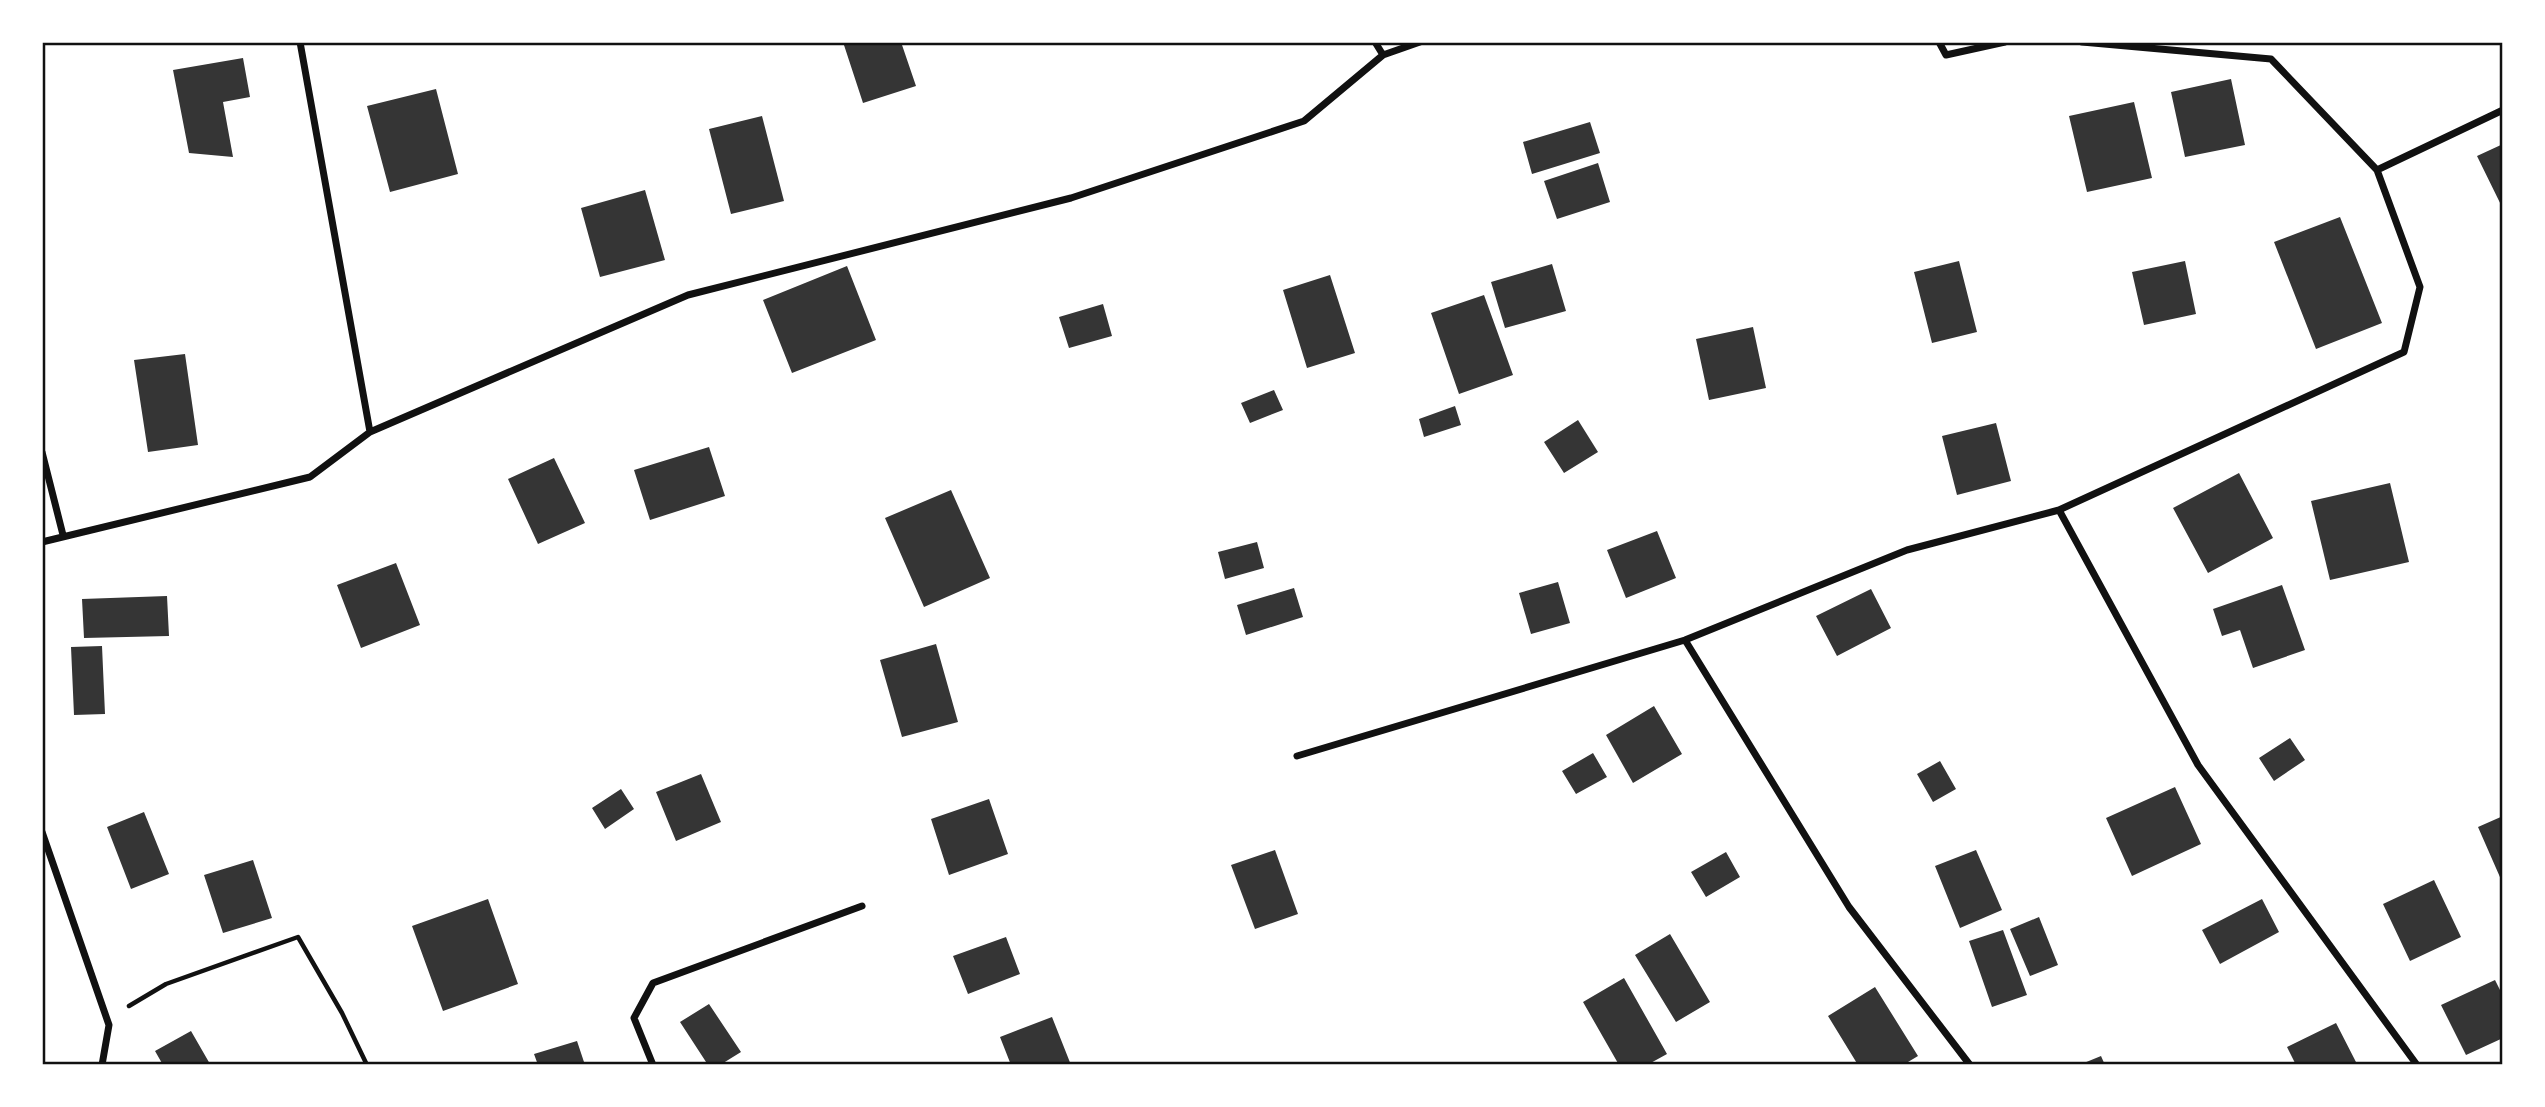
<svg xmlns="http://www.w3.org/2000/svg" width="2545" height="1107" font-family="'Space Grotesk',sans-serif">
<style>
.building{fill:#353535}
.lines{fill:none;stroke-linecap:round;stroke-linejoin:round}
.path{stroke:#111;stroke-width:4.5}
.minor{stroke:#111;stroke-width:7}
.neatline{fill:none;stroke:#111;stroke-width:2.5}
</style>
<rect width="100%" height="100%" fill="#fff"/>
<path class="building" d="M843 42H901L916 86 863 103Z
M243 58 250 97 223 102 233 157 189 153 173 70Z
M2231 79 2245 145 2185 157 2171 92Z
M436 89 458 174 390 192 367 106Z
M2134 102 2152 178 2087 192 2069 116Z
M762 116 784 201 731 214 709 129Z
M1590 122 1600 153 1532 174 1523 142Z
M2503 144V209L2477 156Z
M1598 163 1610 202 1557 219 1544 181Z
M645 190 665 260 600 277 581 208Z
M2340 217 2382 323 2316 349 2274 242Z
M1959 261 1977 332 1932 343 1914 272Z
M2185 261 2196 314 2144 325 2132 272Z
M1552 264 1566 311 1505 328 1491 282Z
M847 266 876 340 792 373 763 300Z
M1330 275 1355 353 1307 368 1283 290Z
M1484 295 1513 375 1459 394 1431 313Z
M1103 304 1112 336 1069 348 1059 317Z
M1753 327 1766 388 1709 400 1696 339Z
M185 354 198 445 148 452 134 360Z
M1274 390 1283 410 1250 423 1241 403Z
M1455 406 1461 425 1424 437 1419 419Z
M1578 420 1598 452 1564 473 1544 442Z
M1996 423 2011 481 1957 495 1942 436Z
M709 447 725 496 650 520 634 470Z
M554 458 585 523 538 544 508 479Z
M2239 473 2273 538 2208 573 2173 508Z
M2390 483 2409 562 2330 580 2311 501Z
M951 490 990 578 924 607 885 518Z
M1657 531 1676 578 1626 598 1607 550Z
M1257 542 1264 568 1225 579 1218 552Z
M396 563 420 625 361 648 337 585Z
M1558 582 1570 623 1531 634 1519 593Z
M2282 585 2305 650 2253 668 2240 630 2222 636 2213 609Z
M1294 588 1303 617 1246 635 1237 605Z
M1871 589 1891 628 1837 656 1816 616Z
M167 596 169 636 84 638 82 599Z
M936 644 958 722 902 737 880 660Z
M102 646 105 714 74 715 71 647Z
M1654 706 1682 754 1633 783 1606 735Z
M2290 738 2305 760 2274 781 2259 758Z
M1593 753 1607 777 1576 794 1562 771Z
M1940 761 1956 789 1933 802 1917 774Z
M701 774 721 822 676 841 656 792Z
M2175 787 2201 844 2132 876 2106 818Z
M621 789 634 809 605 829 592 808Z
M989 799 1008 854 949 875 931 819Z
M144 812 169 874 131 889 107 827Z
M2503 816V884L2478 827Z
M1275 850 1298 914 1255 929 1231 865Z
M1976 850 2002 910 1960 928 1935 866Z
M1726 852 1740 877 1706 897 1691 872Z
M253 860 272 918 223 933 204 875Z
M2434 880 2461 937 2410 961 2383 904Z
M488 899 518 984 443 1011 412 926Z
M2262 899 2279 932 2220 964 2202 930Z
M2039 917 2058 965 2030 976 2010 929Z
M2003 930 2027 995 1992 1007 1969 941Z
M1670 934 1710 1002 1676 1022 1635 955Z
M1006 937 1020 974 968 994 953 956Z
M1624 978 1667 1054 1647 1065H1619L1583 1002Z
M2495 980 2503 996V1038L2466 1055 2441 1005Z
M1875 987 1918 1056 1903 1065H1858L1828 1016Z
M709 1004 741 1052 720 1065H708L680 1022Z
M1052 1017 1071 1065H1011L1000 1037Z
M2336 1023 2357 1064 2296 1065 2287 1047Z
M191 1031 210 1064 163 1065 155 1051Z
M577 1041 585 1065H538L534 1054Z
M2101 1056 2105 1065H2079Z"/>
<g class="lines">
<path class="path" d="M129 1006 166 984 298 937 342 1013 367 1065"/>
<path class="minor" d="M1375 42 1383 55
M1939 42 1946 55 2005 42
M2082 42 2271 59 2377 170 2503 110
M370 432 688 295 1071 198 1304 121 1383 55 1420 42
M42 452 63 535
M2059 510 2198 765 2417 1065
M42 542 310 477 370 432 300 42
M1685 640 1849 907 1970 1065
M1297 756 1685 640 1907 550 2059 510 2404 352 2420 287 2377 170
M42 832 109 1025 102 1065
M653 1065 634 1018 653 983 862 906"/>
</g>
<rect width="2545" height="1107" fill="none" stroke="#ffffff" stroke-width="88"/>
<rect x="44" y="44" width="2457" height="1019" class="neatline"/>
</svg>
